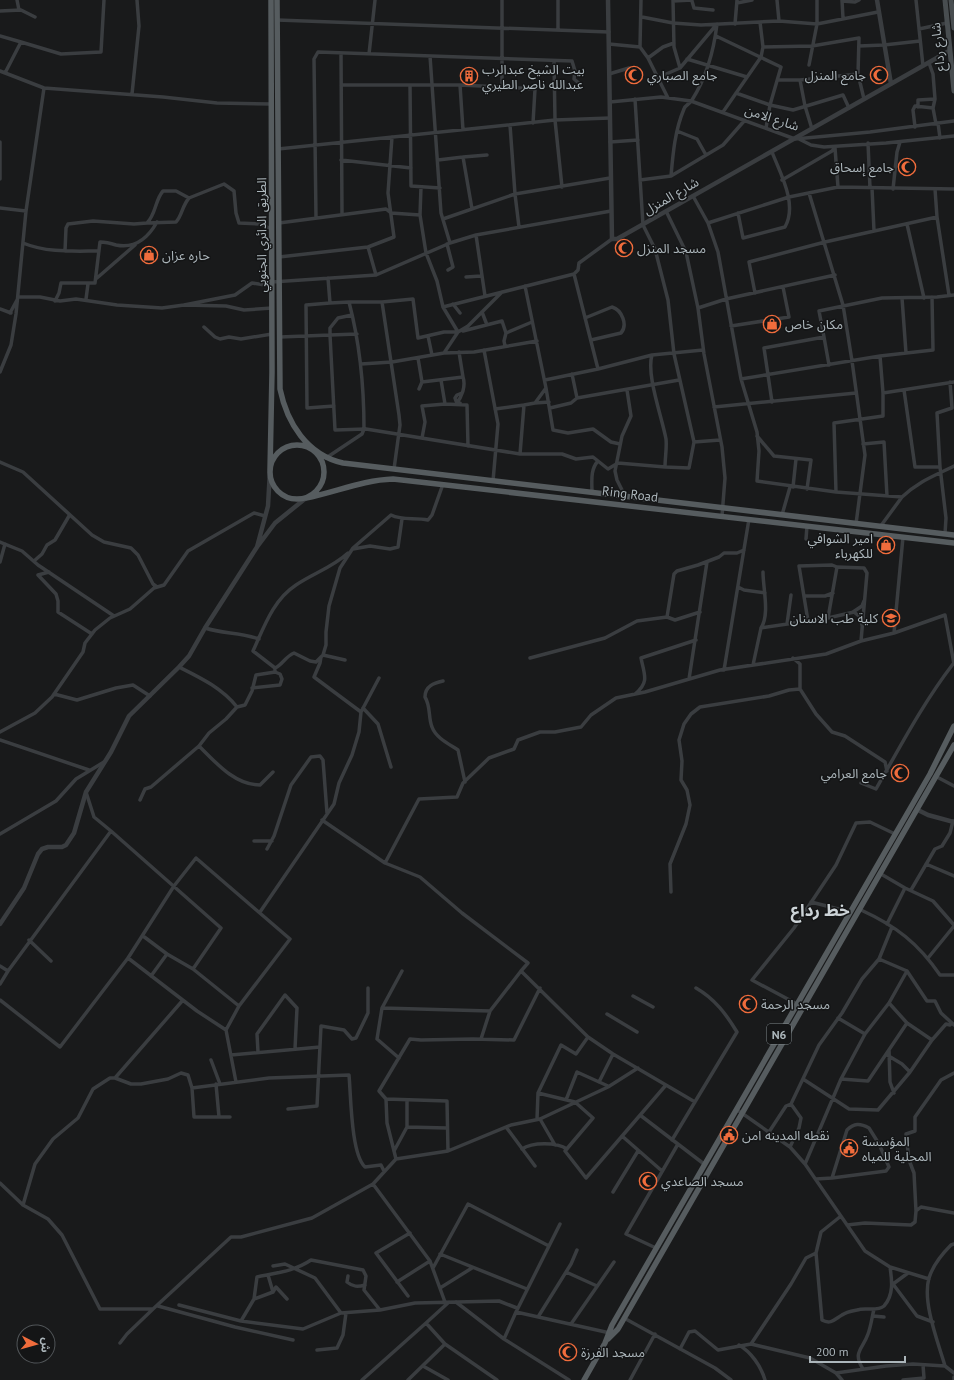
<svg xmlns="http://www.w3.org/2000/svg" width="954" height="1380" font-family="'PT Sans','Noto Sans Arabic',sans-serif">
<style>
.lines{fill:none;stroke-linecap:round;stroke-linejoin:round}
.minor{stroke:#3a3d40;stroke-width:3.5}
.tertiary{stroke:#3a3d40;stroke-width:4.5}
.secondary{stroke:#484d50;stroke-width:5}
.primary{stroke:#565c5f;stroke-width:5.5}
.labels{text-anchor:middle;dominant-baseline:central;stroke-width:3;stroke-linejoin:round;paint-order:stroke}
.shield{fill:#141516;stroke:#7e868a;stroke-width:1}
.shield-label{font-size:12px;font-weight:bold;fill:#acb6bb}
.street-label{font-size:13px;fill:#acb6bb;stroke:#141516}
.poi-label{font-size:13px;fill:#acb6bb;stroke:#141516;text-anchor:start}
.district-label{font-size:17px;font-weight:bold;fill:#ccd3d7;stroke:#141516}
</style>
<rect width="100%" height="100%" fill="#191a1b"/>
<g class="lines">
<path class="minor" d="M17 0 19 10
M641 0 640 47 648 58 668 98
M673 0 674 47 680 68
M777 0 779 21
M842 0 843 18
M916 0 923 66
M673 1 692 0
M692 1 694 8 713 10
M842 1 855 2 859 0
M737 3 752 0
M0 11 21 10 35 17
M642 17 673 23 701 25 779 21 817 24 878 12
M277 20 609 32
M735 24 737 0
M919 29 947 23
M558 30V0
M0 36 21 42 5 73
M716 36 781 67 770 105 793 110 843 95 849 108
M21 42 61 54 101 52 104 0
M609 44 640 47
M859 46 884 45 920 41
M763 47 812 46 859 38 858 74
M341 53 342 214
M369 54 375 0
M430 56 441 213 450 243
M648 58 663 47 674 43
M687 59 747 77
M554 61 555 120 562 187
M929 63 933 74 935 99
M809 65 817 24V0
M0 71 44 88 163 97 217 103 271 104
M609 74 629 68
M657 78 680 68 717 24
M778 80H800L858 74 864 99
M800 80 805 106 812 129
M341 85H460L463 130
M410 85 411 186 440 188
M460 85 502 87V0
M502 87 535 89 533 123
M736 93 770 105 766 128
M132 94 139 26 137 0
M635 99 643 225 655 249 668 300 674 354 694 442 720 440
M610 102 661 97 691 101 795 139 870 132 954 121
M918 107V100L935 99 933 108 936 124
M723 112 761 57 763 47 760 22
M938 123 940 138
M510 125 515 194 519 227
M915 127 913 110 915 106 933 108
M677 131 697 139 706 155
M799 139 811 145 824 147 886 143 954 136
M0 142V179
M610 142 638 140
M868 143 870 188
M835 148 838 187
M278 149 555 120 610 118
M341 160 411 168
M438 160 463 157
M671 176C673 153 675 130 684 109 685 105 690 104 692 100 706 78 714 49 717 24
M640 180 671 176 723 145 745 120
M782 180 832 151 835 147
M872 188 874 231
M893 189 897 152 900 142
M935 189 937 217 949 295
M809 193 843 305 852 361 865 455 856 524
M693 196 708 223 718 252 741 379 757 432 759 451 757 481 836 492 834 423 883 416V393
M0 208 26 211
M472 209 463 157 487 155
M666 211 686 252 698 308 704 354 722 447 725 478 722 516
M738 213 743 238 785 227C798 204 780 173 772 152
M316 218 314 59 318 52 572 61 575 71 574 79 580 84
M443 219 515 194 610 178
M147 223 176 222C182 216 182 206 189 198
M279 223 386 209 391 213 420 215 421 187
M708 223 789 197 838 187 954 189
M907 224 924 298
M476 235 485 296
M23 243C47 253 74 251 99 251
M447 244 453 267 448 270
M368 247 376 275
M65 251 66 228 68 224 93 221 134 224 147 223C156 214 155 200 163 191H176L189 198 224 184 234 191 236 213 239 223 260 224 272 229
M279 257 368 247 394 237 388 193 392 137
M574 274 598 369
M466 277 481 276
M97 278 135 245
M328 278 330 303 306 305 307 408 334 406
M755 293 749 262 825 242 937 217
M19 297H40L60 301 76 299 117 305 162 308 184 305 226 306 244 310 272 308
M902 298 906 353
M86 299 88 284
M55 301 59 293 61 283H95L100 242C107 242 110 243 116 245 135 249 148 238 157 222
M349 302H382L399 415 400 425 394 469
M382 302 413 299 418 338 444 332H458L443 307 437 281 426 253 420 215
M453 304 460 313
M184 305 235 295 252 283 265 285 272 282 376 275 450 243 476 235 611 211
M443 307 574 274 578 270 579 263 612 239
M698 308 726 299 835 275
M0 309 11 313
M482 312 487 325
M10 313 17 300
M352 315 338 318 330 328V335L357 334
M585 318 612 307C622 310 628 325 621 333L591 340
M731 326 789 317 783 287
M204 327 215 337 220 339 229 337 241 339 272 334
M463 331 502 321 506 333 532 322
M428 336 432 355
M280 337 330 335 335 430 366 429 520 454H562L576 459 593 457 608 469 618 463 665 467C665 458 667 448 666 439 662 417 646 375 652 355
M824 337 819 311 882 298 937 297 954 295
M505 346 504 341 506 333
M484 350 498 424 493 481
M444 353 458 332 468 326 502 292
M880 356 883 393 954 382
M418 358 422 382 463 377 459 352
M361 364 392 362 444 353 474 352 537 341
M0 372 11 345 16 314 26 211 44 88
M741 379 880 356 933 350 932 297
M441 380 445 404 467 405 468 446
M545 380 598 369 652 355 703 350
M546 388 553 430 568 433 593 429 611 442 620 444
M419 389 422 382
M904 390 915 467H940L937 413 952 408 950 382
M577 398 679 380
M772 402 764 348 824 337 829 365
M460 403 456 401 455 398 457 395 462 393
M535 403 549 402
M456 404C462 397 466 386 463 377
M714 407 856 393
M550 408 571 403 577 398 572 374
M495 409 524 405
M757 436 774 456 811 460 807 489
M422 438 425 422 422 406 445 404
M863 444 884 442 887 496
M520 454 524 405 535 403 546 388 525 286
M326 458 362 434 364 429C364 386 360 344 349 302L330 303
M0 462 23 472 92 535 104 542 131 548 138 555 153 584 157 587
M665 467 689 468 694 442
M940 467 946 518 945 534
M793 487 796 459
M836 492 902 497 880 527
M592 493C592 481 590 470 598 461
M625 496 617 480 615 471 622 436 631 416 627 390
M902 497C919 481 934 476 954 466
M782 515 790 487
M806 539 807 526
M0 542 22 551 38 565 114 616
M353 549 370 546 390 549 398 547 402 519
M34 561 42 554 47 545 55 540 69 516
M0 562 5 544
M49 572 38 575 56 594 58 601V612L92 634
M763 572C763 589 770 614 761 628L828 618 837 567 864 568 867 573 861 641
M738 587 744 590 765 593
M804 596H825L833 593
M853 612 862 606 864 601
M667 617 674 574 677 571 698 565 719 557 724 553H737L744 550
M828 618 854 612 860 617 862 625
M808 621 799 566 832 565 837 567
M787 624 791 595
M205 628C224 634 239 632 259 639
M894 633 945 615 954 664
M323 655 326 645V632L329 606 340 568 353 548 391 515C403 521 415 517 428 520L432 515 443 484
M321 657 320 663 314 677 361 712
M530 658 605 638 637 621 667 617 675 620 700 612
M793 658 800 664V689L816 714 832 732 845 736 885 762 887 771
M753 665 761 628
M275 668C283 664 285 657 294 653L310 661 316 662 323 655 345 660
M724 670 749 519
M689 679 707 562
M443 681C434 683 425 686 425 697 431 707 428 717 432 727 436 738 449 744 458 750L465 782
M252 688 280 685 282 679 280 674 275 672
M54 694 77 700 116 688 133 685 150 696
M635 694C650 682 644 674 641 658L696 640
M237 707 245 705 252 691 256 675 275 672V668L253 651C264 627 273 600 296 585 314 573 333 567 348 553
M363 708 378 724 391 767
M0 732 35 713 52 697 83 652 85 643 95 630 110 618 130 609 154 588 164 585 188 551 254 513 265 516
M0 740 89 770
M199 746C216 763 235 785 260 785L273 772
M937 777 954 786
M861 783 876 789C900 747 923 703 953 664
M140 800 145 789 151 787 199 746 209 733 226 719 237 707C222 688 201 678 179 667
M322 820 385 863 420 877 462 913 528 963 521 971
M111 831 221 928 193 969
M0 834 56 801 76 779 104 762
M254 841H272
M267 849 274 836 291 785 311 757 320 756 323 760 327 813
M385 863 419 799 457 797 463 783 489 758 514 749 518 740 540 732H555L581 727 591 715 616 698 645 692 720 670 826 654 861 641 894 633 903 537
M926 864 954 876
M881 874 905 888 933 901 954 925
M911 890 935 849 942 846 950 833 953 821
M671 892 670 864 686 824 690 805 687 790 681 780 682 761 679 740 684 724 691 714 700 707 769 696 789 690 800 689
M811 902 850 912
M861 910C896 926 918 943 940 975H954
M260 912 334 804 339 783 352 755 359 732 361 712 379 678
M887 924 905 888
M143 936 167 954 151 976
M29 940 51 961
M167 954 193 969 239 1006
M928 958 954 926
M0 966 8 971 0 984
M8 971 111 831 94 817 86 792
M907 971 927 1001H935L941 1013 954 1025
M633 996 653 1007
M0 1000 60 1047 128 958
M889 1003 907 1023 932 1040
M797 1004 752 980 794 928 836 865 856 823 870 822 895 834
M382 1008 490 1011
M607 1014 637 1032
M838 1018 865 1034
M226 1030 197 1011 128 958 174 886 196 858 290 939 239 1006 226 1030 236 1082
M481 1039 490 1011 521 971 588 1037 613 1054 695 1102
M889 1050 890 1082 894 1093
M258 1052 257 1034 285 995 297 1008 295 1049
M231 1055 320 1047
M887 1055 902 1064 910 1072
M399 1058 377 1039 382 1008 402 971
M211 1060 220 1084
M115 1078 183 1000
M803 1079 849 1109 878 1110 910 1072 932 1040 946 1024 950 1025 951 1023
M841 1079 868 1081 907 1023
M599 1082 613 1054
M216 1084 219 1117
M192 1088 269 1078 349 1075C351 1097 351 1154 365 1167L381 1165 384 1171
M538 1093 575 1102 593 1118 565 1151 586 1178 666 1085
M386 1099 447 1101 448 1151
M566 1100 577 1072 608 1086
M288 1109 317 1106 321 1026 344 1030 352 1039 356 1038 368 1013V988
M736 1109 790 1147 805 1164 865 1251 890 1267 929 1279
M640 1115 704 1164
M537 1119 538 1093 561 1045 576 1054 588 1037
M540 1119 555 1145
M407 1127 447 1128
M506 1127 535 1166
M769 1132 786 1106 791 1104
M622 1136 662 1171
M672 1140 737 1032C726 1014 715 999 696 988
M790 1147 799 1128 801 1118 791 1104 819 1045 842 1013 862 979 879 959 892 927
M522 1149C532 1142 557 1142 567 1149
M394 1151 407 1127V1101
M396 1159 387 1123 386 1099 379 1091 410 1039 421 1040 473 1039 514 1040 540 988
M805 1164 841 1079 865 1034 889 1003 907 971 879 959
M816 1179 832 1178 847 1130C854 1123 860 1123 869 1128L879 1144 889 1167 886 1171 832 1178
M0 1183 23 1205 48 1219 62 1235 100 1309H153L231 1237H241L312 1218 373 1184 396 1159 448 1151 511 1125 540 1119 608 1087 638 1068
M373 1184 430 1261 445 1302
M613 1192 638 1151
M23 1205 35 1164 53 1139 78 1118 93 1089 110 1078H115L131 1084H141L168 1079 181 1073 188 1075 192 1088 194 1117H230
M916 1211 914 1173 909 1160 906 1134 915 1131V1117L941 1080 954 1073
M841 1216 821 1232 816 1253 822 1320C831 1325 835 1319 842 1315 846 1312 852 1311 857 1310 865 1307 877 1312 884 1306 894 1295 892 1280 890 1267
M560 1224 516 1312 610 1333
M847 1225 865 1223 911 1225 915 1222 916 1211 921 1207 954 1213
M954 1244 951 1245C942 1254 933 1265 929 1278 922 1302 938 1342 945 1366L954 1373
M656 1248 626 1234 678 1144
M440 1254 527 1289
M273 1266 285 1264 315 1278 341 1313
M433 1268 468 1204 549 1246
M566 1272 597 1286
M908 1273 893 1284 917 1316 933 1322
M348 1276 347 1282C353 1287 358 1287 365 1285
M397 1282 430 1261
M440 1288 472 1268
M273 1292 276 1287 287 1299
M408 1296 376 1253 410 1233
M254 1299 273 1292 268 1275
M449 1302 426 1323 445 1344 497 1380
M456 1302 504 1339 569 1380
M179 1305 241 1321 303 1329 341 1313 380 1310 415 1303 499 1301 517 1308
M158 1306 235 1327 293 1340
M873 1316 884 1317
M538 1317 571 1264 577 1250
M624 1318 715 1368 731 1380
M241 1321 254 1299 257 1277C276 1273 295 1271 311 1260L363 1270 366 1276 364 1290 380 1310
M571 1324 614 1262
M504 1339 516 1312
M120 1343 127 1334 153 1309
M751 1344 791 1284 806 1258 816 1253
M739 1345C751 1352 761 1366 765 1380
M680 1349 689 1332 695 1331 718 1350 751 1344 810 1358 836 1373 886 1366 913 1364 945 1366
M317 1350 337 1348 343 1335 346 1313
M423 1366 448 1380
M863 1369C852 1352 863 1349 868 1334 871 1326 872 1317 874 1309
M836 1373 842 1380
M362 1380 426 1323
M408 1380 445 1344
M630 1380 655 1334
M903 1380 924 1378 923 1365
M954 1380V1377"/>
<path class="tertiary" d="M608 0 612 239H617L949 51
M877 0 891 84
M270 470 268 506 257 547 275 523 306 498
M918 810 928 815 954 822
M0 924 24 888 38 854 42 849 48 847H62L66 845 74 833 86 792 111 752 129 716 179 667 189 656 205 628 257 547"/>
<path class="secondary" d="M945 0 954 91
M951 0 954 28"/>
<path class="primary" d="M277 0 280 389C287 423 307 455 343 463L954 535
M270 472a27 27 0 1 1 54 0a27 27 0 1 1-54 0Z
M270 470 272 372 271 0
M306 498C336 492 363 480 393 479L954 543
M608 1339 618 1329 954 745
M584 1380 605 1343 612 1325 930 774 954 726"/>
</g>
<defs>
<symbol id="mosque-ring" viewBox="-11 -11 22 22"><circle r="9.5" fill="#141516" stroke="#f06c3c" stroke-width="1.5"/><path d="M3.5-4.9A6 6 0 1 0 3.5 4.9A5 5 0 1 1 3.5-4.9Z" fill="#f06c3c"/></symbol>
<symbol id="building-ring" viewBox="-11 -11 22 22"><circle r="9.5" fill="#141516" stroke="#f06c3c" stroke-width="1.5"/><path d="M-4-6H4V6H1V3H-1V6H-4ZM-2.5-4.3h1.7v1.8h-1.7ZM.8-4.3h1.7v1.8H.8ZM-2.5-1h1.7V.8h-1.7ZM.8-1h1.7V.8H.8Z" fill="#f06c3c"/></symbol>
<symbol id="shop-ring" viewBox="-11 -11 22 22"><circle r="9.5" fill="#141516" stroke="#f06c3c" stroke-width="1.5"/><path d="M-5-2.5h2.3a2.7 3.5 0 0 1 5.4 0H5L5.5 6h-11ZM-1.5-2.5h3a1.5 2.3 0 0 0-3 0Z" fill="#f06c3c"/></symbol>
<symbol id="university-ring" viewBox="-11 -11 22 22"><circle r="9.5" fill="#141516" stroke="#f06c3c" stroke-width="1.5"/><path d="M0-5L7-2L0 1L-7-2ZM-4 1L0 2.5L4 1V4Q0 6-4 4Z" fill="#f06c3c"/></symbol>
<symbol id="civic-ring" viewBox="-11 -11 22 22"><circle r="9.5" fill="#141516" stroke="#f06c3c" stroke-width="1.5"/><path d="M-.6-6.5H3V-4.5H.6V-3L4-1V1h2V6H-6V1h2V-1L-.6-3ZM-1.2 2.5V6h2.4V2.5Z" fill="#f06c3c"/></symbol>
</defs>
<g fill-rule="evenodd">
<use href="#mosque-ring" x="624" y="65" width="20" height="20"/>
<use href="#mosque-ring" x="869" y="65" width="20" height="20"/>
<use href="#building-ring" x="459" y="66" width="20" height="20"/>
<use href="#mosque-ring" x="897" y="157" width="20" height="20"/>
<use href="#mosque-ring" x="614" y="238" width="20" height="20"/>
<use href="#shop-ring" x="139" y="245" width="20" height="20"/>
<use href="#shop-ring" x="762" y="314" width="20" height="20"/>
<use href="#shop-ring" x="876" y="535" width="20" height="20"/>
<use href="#university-ring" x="881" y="608" width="20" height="20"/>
<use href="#mosque-ring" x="890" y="763" width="20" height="20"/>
<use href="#mosque-ring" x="738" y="994" width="20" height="20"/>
<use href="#civic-ring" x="719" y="1125" width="20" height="20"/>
<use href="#civic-ring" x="839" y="1138" width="20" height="20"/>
<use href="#mosque-ring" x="638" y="1171" width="20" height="20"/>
<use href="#mosque-ring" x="558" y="1342" width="20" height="20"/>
</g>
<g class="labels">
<rect class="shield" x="767" y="1024" width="24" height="20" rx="3"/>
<g class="shield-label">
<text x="779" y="1034">N6</text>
</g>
<g class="street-label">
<text transform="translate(938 47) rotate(-96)">شارع رداع</text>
<text transform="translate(772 118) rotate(18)">شارع الامن</text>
<text transform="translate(671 196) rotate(-30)">شارع المنزل</text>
<text transform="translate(261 235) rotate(-90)">الطريق الدائري الجنوبي</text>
<text transform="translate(630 494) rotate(7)">Ring Road</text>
</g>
<g class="poi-label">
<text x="482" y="69">بيت الشيخ عبدالرب<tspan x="482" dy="15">عبدالله ناصر الطيري</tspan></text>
<text x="647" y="75">جامع الصباري</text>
<text x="866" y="75" text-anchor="end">جامع المنزل</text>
<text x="894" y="167" text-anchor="end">جامع إسحاق</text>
<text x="637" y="248">مسجد المنزل</text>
<text x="162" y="255">حاره عزان</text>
<text x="785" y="324">مكان خاص</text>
<text x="873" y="538" text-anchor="end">امير الشوافي<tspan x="873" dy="15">للكهرباء</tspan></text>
<text x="878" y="618" text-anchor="end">كلية طب الاسنان</text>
<text x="887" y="773" text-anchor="end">جامع العرامي</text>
<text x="761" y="1004">مسجد الرحمة</text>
<text x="742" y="1135">نقطه المدينه امن</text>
<text x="862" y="1141">المؤسسة<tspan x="862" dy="15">المحلية للمياه</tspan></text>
<text x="661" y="1181">مسجد الصاعدي</text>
<text x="581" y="1352">مسجد الفرزة</text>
</g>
<g class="district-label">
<text x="820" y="910">خط رداع</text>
</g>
</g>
<g transform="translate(36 1344) rotate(96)"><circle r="19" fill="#141516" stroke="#515558"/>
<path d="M0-3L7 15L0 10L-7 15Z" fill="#f06c3c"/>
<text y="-6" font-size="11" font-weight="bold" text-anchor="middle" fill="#acb6bb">ش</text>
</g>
<path d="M810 1356v6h95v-6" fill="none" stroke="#acb6bb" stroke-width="2"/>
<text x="816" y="1356" font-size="12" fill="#acb6bb" stroke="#141516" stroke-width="3" paint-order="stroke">200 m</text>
</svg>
